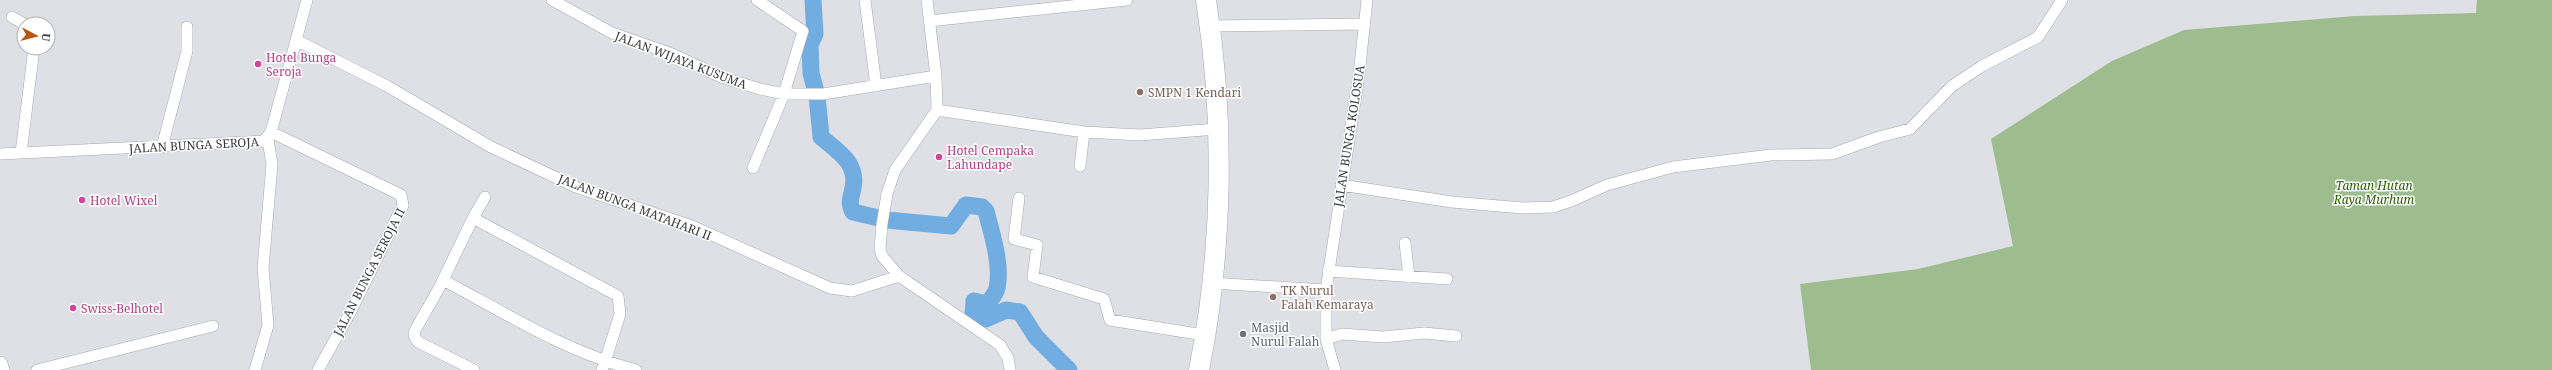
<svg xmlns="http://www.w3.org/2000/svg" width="2552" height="370" font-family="'Noto Serif',serif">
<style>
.green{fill:#9dbd8f}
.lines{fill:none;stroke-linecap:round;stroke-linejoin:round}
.river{stroke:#71ade0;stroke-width:17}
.street-casing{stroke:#a6a8ad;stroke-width:12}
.secondary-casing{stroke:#a6a8ad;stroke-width:16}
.highway-casing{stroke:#a6a8ad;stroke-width:21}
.street{stroke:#fff;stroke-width:11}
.secondary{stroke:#fff;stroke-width:15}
.highway{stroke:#fff;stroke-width:20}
.hotel-dot{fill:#d1479c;stroke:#fff;stroke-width:1.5}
.education-dot{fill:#8d6e63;stroke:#fff;stroke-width:1.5}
.worship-dot{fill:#6b7280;stroke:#fff;stroke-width:1.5}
.labels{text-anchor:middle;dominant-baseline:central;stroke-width:3;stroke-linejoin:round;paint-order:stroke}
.hotel-label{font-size:12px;fill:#b23c85;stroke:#fff;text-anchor:start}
.street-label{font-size:12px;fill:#3a3b3d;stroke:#fff}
.education-label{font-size:12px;fill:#785e54;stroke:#fff;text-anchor:start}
.park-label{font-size:12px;font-style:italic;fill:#275b00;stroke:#fff}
.worship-label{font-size:12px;fill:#5b616d;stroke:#fff;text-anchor:start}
</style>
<rect width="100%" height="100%" fill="#dee0e5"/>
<path class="green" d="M2477 0H2552V370H1811L1800 284 1918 269 2013 246 1991 139 2112 61 2184 30 2355 16 2476 13Z"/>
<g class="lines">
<path class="river" d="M813 0 815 34 810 45 811 73 817 96 821 137C839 152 858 163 853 188 851 198 848 203 853 212L887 220 951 226 966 205 982 207 986 211C992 234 1002 265 997 288 996 294 990 300 987 304L974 301 973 314 986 319 1006 310 1020 312 1036 337 1069 370"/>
<defs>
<path id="street" d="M552 0 612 33 672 54 721 77 760 89 784 94H823L936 76
M865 0 876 86
M927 0 936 76 937 110 895 170 887 194 882 224 880 249 882 256 899 276 1000 345 1008 358 1010 370
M12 17 24 24
M929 21 1127 0
M1210 26 1365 24
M296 40 387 86 491 147 576 187 692 226 830 288 852 291 899 276
M937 110 1084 132
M271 132 401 195 403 205 351 311 318 370
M162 147 187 51V27
M21 153 34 48
M0 154 264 141 271 132 307 0
M1080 166 1084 132 1140 135 1217 129
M753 168 784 94 803 31 757 0
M1341 185 1452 202 1523 208 1553 207 1571 201 1607 185 1673 167 1771 155 1832 154 1879 137 1910 129 1952 86 1982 66 2038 37 2062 0
M1019 198 1014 239 1037 245 1033 277 1104 299 1110 320 1204 335
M473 218 485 197
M1405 243 1409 277
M1328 271 1447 279
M443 280C439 290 415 329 414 333 414 337 416 339 418 342L474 370
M1211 283 1326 290V339L1335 370
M1326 290 1359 75 1367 0
M1326 339 1342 334 1383 337 1424 333 1456 336
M37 370 213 326
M255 370 268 325 263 268 272 164 268 140
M602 370 605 362 620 314 618 296 473 218 443 280C505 313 568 353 636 370"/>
<path id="secondary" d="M0 364 2 370"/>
<path id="highway" d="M1199 370C1223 250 1225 121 1206 0"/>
</defs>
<use href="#street" class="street-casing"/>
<use href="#secondary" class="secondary-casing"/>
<use href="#highway" class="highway-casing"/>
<use href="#street" class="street"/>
<use href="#secondary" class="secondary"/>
<use href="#highway" class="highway"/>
</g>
<g class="hotel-dot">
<circle cx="258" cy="64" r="4"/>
<circle cx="939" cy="157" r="4"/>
<circle cx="82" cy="200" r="4"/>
<circle cx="73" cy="308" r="4"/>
</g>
<g class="education-dot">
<circle cx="1140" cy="92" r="4"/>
<circle cx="1273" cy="297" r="4"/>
</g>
<circle class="worship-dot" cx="1243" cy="334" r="4"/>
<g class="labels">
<g class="hotel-label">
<text x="266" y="57">Hotel Bunga<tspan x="266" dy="14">Seroja</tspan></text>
<text x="947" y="150">Hotel Cempaka<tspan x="947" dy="14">Lahundape</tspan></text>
<text x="90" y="200">Hotel Wixel</text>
<text x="81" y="308">Swiss-Belhotel</text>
</g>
<g class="street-label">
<text transform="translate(681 60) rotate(21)">JALAN WIJAYA KUSUMA</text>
<text transform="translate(1349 136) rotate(-81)">JALAN BUNGA KOLOSUA</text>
<text transform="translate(194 145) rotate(-3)">JALAN BUNGA SEROJA</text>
<text transform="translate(635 207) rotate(21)">JALAN BUNGA MATAHARI II</text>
<text transform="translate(369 272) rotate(-63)">JALAN BUNGA SEROJA II</text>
</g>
<g class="education-label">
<text x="1148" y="92">SMPN 1 Kendari</text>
<text x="1281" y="290">TK Nurul<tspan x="1281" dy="14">Falah Kemaraya</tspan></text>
</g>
<g class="park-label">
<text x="2374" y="185">Taman Hutan<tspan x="2374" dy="14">Raya Murhum</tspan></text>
</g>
<g class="worship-label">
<text x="1251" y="327">Masjid<tspan x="1251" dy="14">Nurul Falah</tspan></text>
</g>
</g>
<g transform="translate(36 36) rotate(97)"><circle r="19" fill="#ffffff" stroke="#b0b1b1"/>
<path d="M0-3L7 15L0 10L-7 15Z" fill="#b75713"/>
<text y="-6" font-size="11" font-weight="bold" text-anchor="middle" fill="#3a3b3d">U</text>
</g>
</svg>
